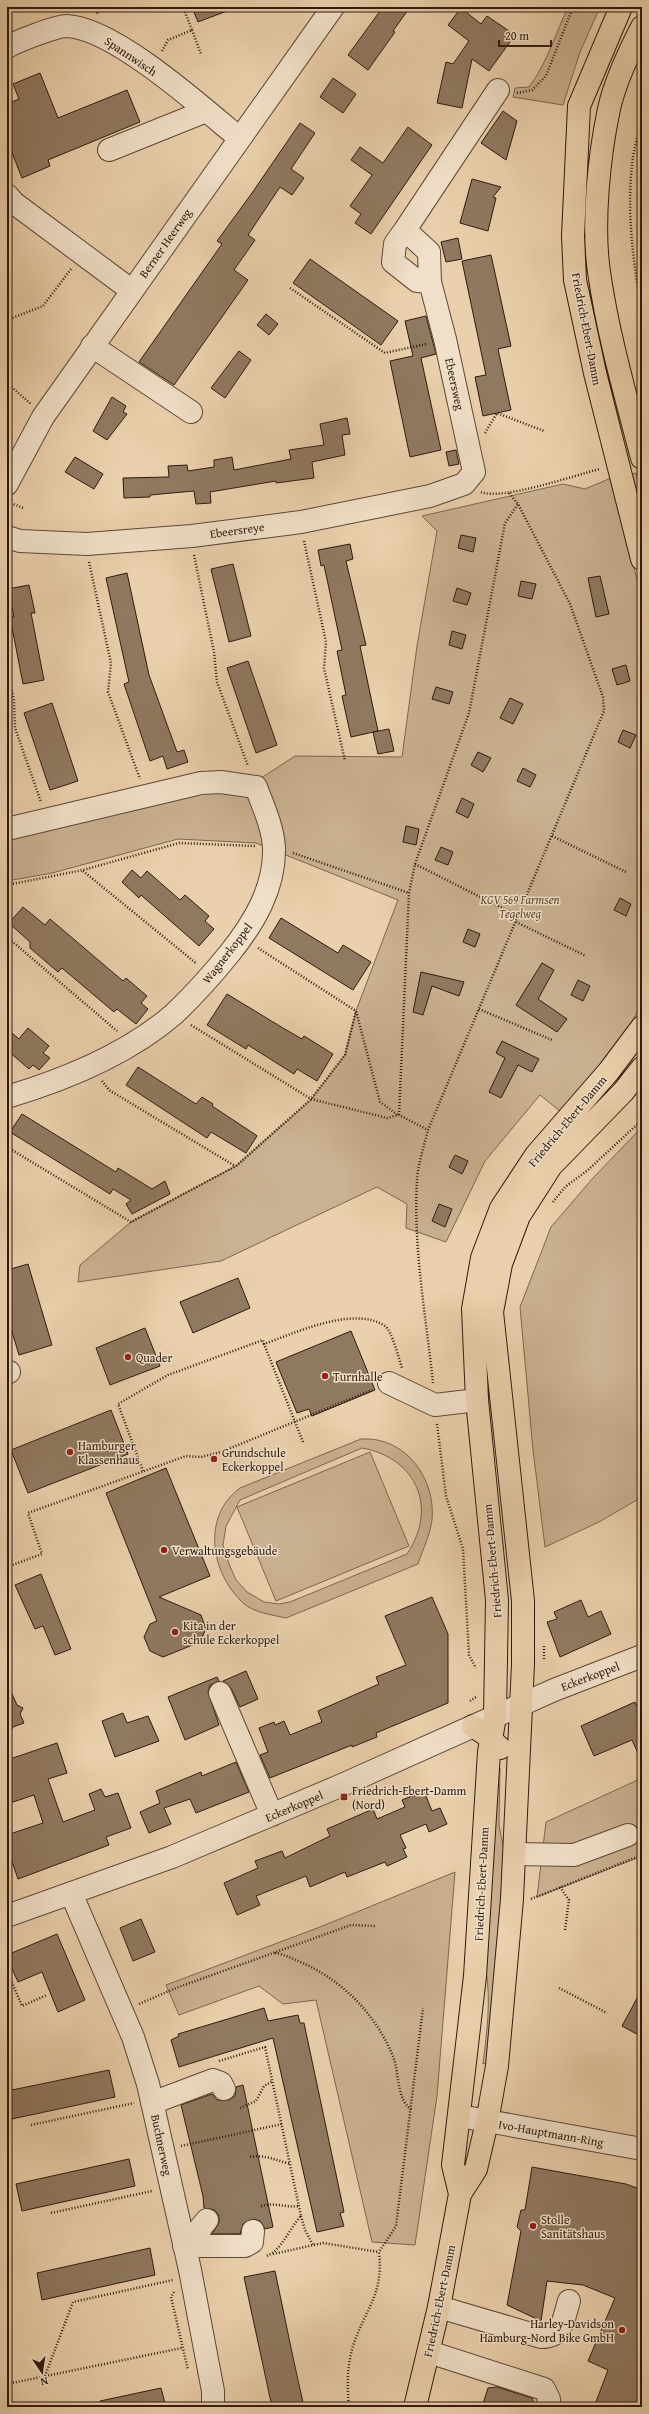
<svg xmlns="http://www.w3.org/2000/svg" width="649" height="2414" font-family="'Gentium Book Plus',serif">
<style>
.green{fill:#cab191;stroke:#7c6650;fill-rule:evenodd}
.building{fill:#907961;stroke:#2e1b0f}
.lines{fill:none;stroke-linecap:round;stroke-linejoin:round}
.minor-casing{stroke:#5d4836;stroke-width:24}
.major-casing{stroke:#2e1b0f;stroke-width:24}
.path{stroke:#2e1b0f;stroke-width:2.5;stroke-dasharray:1 2;stroke-linecap:butt}
.minor{stroke:#f1e0c9;stroke-width:22}
.major{stroke:#ead0ac;stroke-width:22}
.poi-dot{fill:#8f2418;stroke:#f1e0c9;stroke-width:1.5}
.labels{text-anchor:middle;dominant-baseline:central;stroke-width:3;stroke-linejoin:round;paint-order:stroke}
.street-label{font-size:12px;fill:#2e1b0f;stroke:#f1e0c9}
.park-label{font-size:12px;font-style:italic;fill:#5d4836;stroke:#f1e0c9}
.poi-label{font-size:12px;fill:#2e1b0f;stroke:#f1e0c9;text-anchor:start}
</style>
<rect width="100%" height="100%" fill="#ead0ac"/>
<filter id="stains"><feTurbulence type="fractalNoise" baseFrequency=".005" numOctaves="4"/><feColorMatrix values="0 0 0 0 .2 0 0 0 0 .09 0 0 0 0 .02 0 0 0 .5 -.17"/></filter>
<radialGradient id="worn" r=".72"><stop offset=".6" stop-color="#630" stop-opacity="0"/><stop offset="1" stop-color="#630" stop-opacity=".3"/></radialGradient>
<path class="green" d="M568 7H600L580 52 563 105 513 97 515 88 529 87C546 65 556 33 568 7Z
M636 473 642 497V524L629 475Z
M611 478 642 599V1004C620 1044 592 1079 561 1112L540 1095 485 1161 446 1242 406 1228 407 1204 377 1187 221 1261 78 1282 80 1265 131 1222 236 1166 311 1100 345 1055 356 1011 398 900 256 843 178 839 52 873 7 881V821L258 780 295 756 402 757 417 646 437 531 422 516 563 484 585 489Z
M642 1127V1497L599 1522 545 1547 533 1450 520 1307 551 1227 593 1178Z
M361 1439C405 1436 436 1478 432 1520 430 1535 423 1549 418 1564L286 1618C273 1615 254 1613 243 1603 211 1573 201 1517 240 1488ZM362 1448C417 1458 438 1508 407 1554L290 1602 279 1604 264 1602 247 1592 236 1580 229 1564 223 1545 226 1526 240 1500Z
M370 1452 409 1546 276 1601 237 1507Z
M498 1768H500L499 1825 506 1861 489 2062 483 2064C487 2031 491 2002 486 1970Z
M642 1778V1856L537 1897 546 1822Z
M455 1872 437 2096 415 2245 372 2242 316 2000 283 2004 259 1986 179 2015 166 1985 320 1927Z"/>
<path class="building" d="M192 7H234L235 8 198 22Z
M383 7H410L393 31 395 32 368 70 348 55Z
M461 8 481 24 487 16 515 35 489 71 472 59 462 108 437 103 446 62 453 64 469 41 448 25Z
M40 73 58 118 127 90 140 122 48 160 50 166 22 178 7 140V104L19 99 13 84Z
M333 78 356 94 343 113 320 97Z
M503 111 517 121 506 160 481 143Z
M300 123 315 133 291 169 304 178 292 195 280 187 248 235 255 240 234 270 248 280 174 385 139 362 222 244 217 241 252 193Z
M408 127 432 145 371 234 355 223 361 214 350 206 372 175 351 160 360 147 383 163Z
M472 179 501 187 493 197 496 198 488 231 460 223Z
M458 238 462 259 446 262 441 242Z
M491 255 511 346 498 349 511 410 483 416 475 377 486 375 462 261Z
M310 259 398 321 381 345 293 283Z
M266 314 278 324 269 335 257 325Z
M426 316 436 354 421 358 441 450 410 457 390 361 413 356 405 321Z
M239 351 251 360 225 398 211 388Z
M112 397 126 406 123 412 127 414 107 440 93 431Z
M347 418 350 434 342 435 345 455 312 462 314 478 276 483V481L210 492 211 503 196 504 194 491 150 495V497L124 498 123 478 169 477 168 466 187 465 188 471 214 467V460L232 457 234 470 291 459 289 450 324 445 320 424Z
M456 450 459 464 449 466 446 452Z
M75 457 103 474 94 489 65 472Z
M461 535 476 538 473 552 458 548Z
M350 544 353 559 346 561 366 645 360 646 378 731 351 737 342 696 346 695 337 651 342 650 324 565 321 566 318 550Z
M233 564 251 636 229 642 211 569Z
M127 573 149 675 177 752 184 750 188 762 167 769 163 756 150 761 124 684 129 682 106 578Z
M600 576 609 614 596 617 588 578Z
M521 581 536 584 532 599 518 596Z
M29 585 35 613H31L44 680 23 684 10 617H14L8 589Z
M457 588 471 593 467 605 453 601Z
M452 631 466 635 462 649 449 645Z
M248 661 277 745 256 753 227 668Z
M626 665 630 681 617 685 612 669Z
M436 687 453 692 449 704 432 699Z
M510 698 523 704 513 724 500 718Z
M52 703 78 781 50 790 24 713Z
M389 729 394 751 378 754 373 732Z
M623 730 636 735 630 748 618 742Z
M478 752 491 758 483 772 471 765Z
M523 768 536 775 530 787 517 781Z
M462 798 474 804 468 818 456 812Z
M406 826 419 829 416 845 403 842Z
M441 847 453 852 448 865 435 860Z
M132 870 141 878 147 871 180 900 185 895 209 916 205 921 214 929 199 946 141 895 139 898 122 882Z
M620 898 631 904 626 916 614 910Z
M23 907 45 925 50 919 123 981 126 978 147 996 141 1003 148 1009 136 1024 117 1009 114 1012 62 968 58 972 30 948V942L9 923Z
M281 918 338 953 343 945 371 962 353 990 269 938Z
M468 929 480 934 475 947 463 942Z
M542 963 554 970 538 999 567 1019 557 1032 516 1005Z
M421 972 464 982 459 996 432 986 423 1015 413 1012Z
M578 980 590 986 583 1001 571 995Z
M227 994 283 1028 302 1039 304 1036 333 1054 317 1081 297 1069 294 1074 248 1045 246 1049 207 1025Z
M28 1028 49 1046 43 1053 50 1058 39 1070 33 1065 29 1069 7 1050V1029L19 1039Z
M502 1041 539 1059 532 1072 518 1065 501 1098 489 1092 505 1058 496 1053Z
M138 1067 196 1104 202 1097 213 1104 212 1106 256 1135 257 1136 246 1153 211 1132 207 1138 126 1085Z
M22 1114 116 1172 118 1168 152 1189 165 1181 170 1194 132 1214 126 1204 131 1200 113 1189 110 1194 10 1132Z
M455 1155 468 1161 462 1174 449 1167Z
M439 1204 452 1209 445 1227 432 1221Z
M28 1264 52 1345 19 1355 7 1315V1270Z
M238 1278 250 1308 193 1333 180 1302Z
M145 1328 160 1366 110 1385 96 1348Z
M351 1331 375 1390 312 1416 309 1409 297 1413 276 1362Z
M111 1410 128 1454 28 1493 11 1450Z
M166 1468 210 1576 159 1597 201 1615 206 1629 200 1642 163 1657 150 1651 144 1637 150 1624 157 1621 106 1493Z
M41 1574 71 1649 55 1655 43 1626 35 1629 15 1585Z
M432 1597 448 1634V1703L376 1733 377 1737 352 1747V1745L270 1778 260 1755 268 1752 259 1728 274 1722 275 1725 284 1721 290 1735 322 1722 318 1711 379 1684 376 1677 406 1665 385 1616Z
M581 1600 588 1617 601 1611 611 1634 560 1657 547 1622 557 1619 554 1612Z
M246 1671 258 1699 240 1707 231 1688 223 1681Z
M217 1677 219 1681 210 1685 208 1692 219 1725 185 1740 168 1697Z
M7 1683 17 1705 23 1708 20 1714 24 1723 13 1727 7 1738Z
M635 1702 638 1708 642 1706V1762L632 1740 594 1756 581 1726Z
M123 1713 127 1723 148 1716 159 1741 115 1757 102 1721Z
M57 1743 67 1773 48 1779 63 1822 95 1810 89 1794 101 1789 105 1797 118 1793 131 1828 106 1837 109 1845 18 1879 7 1847V1835L43 1823 34 1795 7 1804V1760Z
M236 1762 249 1792 196 1813 190 1799 164 1808 171 1824 149 1833 140 1812 160 1803 156 1791 201 1772 202 1776Z
M424 1791 432 1811 440 1808 447 1824 429 1832 426 1824 400 1835 406 1848 403 1849 407 1857 387 1866 385 1862 347 1877 345 1872 310 1887 306 1876 256 1896 260 1905 237 1915 224 1883 258 1868 255 1861 282 1851 285 1858 330 1836 327 1829 373 1809 377 1819 405 1807 402 1800Z
M141 1919 155 1952 133 1961 120 1928Z
M57 1934 85 2000 58 2012 42 1972 18 1982 7 1957V1955Z
M642 1989V2037L622 2026Z
M264 2008 268 2021 298 2015 300 2023H304L344 2212 340 2213 344 2226 317 2232 273 2038 179 2067 171 2040 179 2036 178 2034Z
M109 2070 115 2097 7 2120V2091Z
M243 2085 273 2227 265 2229 260 2221 254 2219 243 2224 240 2234H212L219 2223V2216L215 2210 204 2208 203 2196 181 2105 212 2094 217 2100H229L235 2096 236 2087Z
M129 2159 135 2186 22 2211 16 2184Z
M532 2167 626 2184 642 2190V2407H594L608 2370 588 2361 615 2298 583 2285 547 2281 541 2321 507 2305 521 2231 517 2227 521 2210H525Z
M150 2248 155 2275 42 2300 37 2273Z
M275 2271 294 2362 304 2407H272L244 2277Z
M497 2387 532 2398 536 2407H482L488 2388Z
M161 2388 166 2407H101L100 2401Z"/>
<g class="lines">
<defs>
<path id="minor" d="M7 47C18 41 56 26 67 26 114 28 202 107 239 138
M109 150 206 111
M7 195 14 203 131 290
M405 230 498 90
M92 346 191 412
M7 484 43 417 333 7
M7 537 20 541 87 544 192 536 301 522 430 496 464 484 474 472 445 339 430 282 429 252 405 230 395 244 393 262 417 281 430 282
M7 829 201 783 221 782 256 787C263 806 273 827 274 848 275 888 254 923 229 954 212 975 194 995 174 1014 128 1054 64 1080 7 1097
M7 1373 9 1372
M389 1383 435 1405 477 1400
M220 1693 272 1815
M515 1854 574 1855 628 1835
M71 1893 133 2037 148 2084 190 2270 213 2391V2407
M7 1916 172 1857 342 1785 554 1690 642 1656
M152 2103 213 2080 221 2083 224 2089
M460 2116 642 2149
M184 2246H245L252 2242 253 2231
M195 2246 201 2227 207 2220
M439 2307 541 2337C564 2337 563 2319 569 2301
M429 2352 544 2389 549 2399V2407"/>
<path id="major" d="M621 7 579 106 573 236 575 280 595 373 642 559
M642 27C629 52 615 81 609 109 599 156 592 224 599 272 608 335 626 397 642 458
M473 1726 485 1734 500 1748
M460 2194 453 2165 475 1976 489 1752 495 1716 497 1600 477 1400 473 1309 482 1258 501 1208 536 1155 609 1071 642 1027
M415 2407 439 2307 460 2194 476 2169 487 2122 497 2066 512 1899 523 1664V1601L492 1312 501 1264 519 1216 551 1166 623 1092 642 1068"/>
</defs>
<use href="#minor" class="minor-casing"/>
<use href="#major" class="major-casing"/>
<path class="path" d="M95 7 98 14
M192 30 201 54
M162 51 168 40 192 30 183 7
M517 93 532 90 546 76 573 7
M642 118C639 131 635 144 633 157 626 209 633 261 642 313
M290 288 385 353 426 344
M7 320 43 306 71 269
M7 383 31 404
M485 433 497 413 544 431
M481 492C502 501 575 475 600 469
M11 503 23 508
M304 541 326 642 324 668 345 761
M194 555 214 652 217 682 248 766
M89 562 111 663 108 692 140 779
M7 670 14 700 15 728 41 802
M552 836 626 872
M293 853 409 893
M415 864 518 916
M83 871 197 964
M7 885 83 870 179 843 255 846
M516 922 586 956
M7 937 117 1031
M258 948 356 1011 380 1102 398 1115
M479 1009 552 1040
M191 1025 311 1099 387 1118 399 1115 428 1130
M102 1081 109 1090 235 1166
M399 1115 409 893 415 864 469 713 505 523 518 504
M7 1147 131 1222 236 1166 311 1099 345 1055 356 1011
M553 1202 565 1187 588 1170 642 1120
M433 1383C426 1316 413 1248 417 1180 418 1164 424 1146 428 1130L604 711 603 697 570 604 518 504 509 493
M437 1424 446 1496 463 1549 469 1655 476 1668
M303 1442 264 1344C295 1333 354 1305 385 1326 392 1331 399 1359 402 1368
M143 1471 118 1404 168 1375 263 1340 264 1344
M7 1567 42 1554 28 1513 186 1456 201 1457 221 1452 372 1390
M544 1659V1645
M470 1701 476 1697
M560 1887 569 1900 565 1930
M531 1899 642 1855
M275 1953C283 1954 291 1958 298 1961 342 1979 377 2015 394 2059 399 2074 397 2101 412 2110
M7 1971 22 2006 47 1995
M559 1988 607 2013
M139 2004 176 1988 351 1925 376 1926
M219 2061 265 2047 301 2216C290 2227 281 2252 266 2256
M240 2108 256 2101 264 2086 273 2081
M31 2125 134 2103
M181 2146 282 2124
M250 2157C265 2154 277 2161 291 2164
M261 2206C275 2202 286 2208 299 2206
M51 2213 152 2191
M301 2216 305 2230 313 2245
M273 2254 323 2243 379 2252
M174 2292 171 2297 188 2370
M45 2376 73 2302 173 2280
M7 2384 182 2348
M349 2407C347 2386 347 2366 353 2346 365 2309 384 2295 379 2252L396 2226 423 2008"/>
<use href="#minor" class="minor"/>
<use href="#major" class="major"/>
</g>
<g class="poi-dot">
<circle cx="128" cy="1357" r="4"/>
<circle cx="325" cy="1376" r="4"/>
<circle cx="70" cy="1452" r="4"/>
<circle cx="214" cy="1459" r="4"/>
<circle cx="164" cy="1550" r="4"/>
<circle cx="175" cy="1632" r="4"/>
<rect x="340" y="1793" width="8" height="8" rx="2"/>
<circle cx="533" cy="2226" r="4"/>
<circle cx="622" cy="2330" r="4"/>
</g>
<g class="labels">
<g class="street-label">
<text transform="translate(131 56) rotate(34)">Spannwisch</text>
<text transform="translate(165 243) rotate(-55)">Berner Heerweg</text>
<text transform="translate(587 329) rotate(79)">Friedrich-Ebert-Damm</text>
<text transform="translate(455 384) rotate(78)">Ebeersweg</text>
<text transform="translate(237 530) rotate(-8)">Ebeersreye</text>
<text transform="translate(227 953) rotate(-52)">Wagnerkoppel</text>
<text transform="translate(567 1121) rotate(-50)">Friedrich-Ebert-Damm</text>
<text transform="translate(492 1561) rotate(-95)">Friedrich-Ebert-Damm</text>
<text transform="translate(590 1676) rotate(-21)">Eckerkoppel</text>
<text transform="translate(294 1806) rotate(-23)">Eckerkoppel</text>
<text transform="translate(481 1884) rotate(-87)">Friedrich-Ebert-Damm</text>
<text transform="translate(551 2133) rotate(10)">Ivo-Hauptmann-Ring</text>
<text transform="translate(162 2145) rotate(78)">Buchnerweg</text>
<text transform="translate(439 2301) rotate(-78)">Friedrich-Ebert-Damm</text>
</g>
<g class="park-label">
<text x="520" y="899">KGV 569 Farmsen<tspan x="520" dy="14">Tegelweg</tspan></text>
</g>
<g class="poi-label">
<text x="136" y="1357">Quader</text>
<text x="333" y="1376">Turnhalle</text>
<text x="78" y="1445">Hamburger<tspan x="78" dy="14">Klassenhaus</tspan></text>
<text x="222" y="1452">Grundschule<tspan x="222" dy="14">Eckerkoppel</tspan></text>
<text x="172" y="1550">Verwaltungsgebäude</text>
<text x="183" y="1625">Kita in der<tspan x="183" dy="14">schule Eckerkoppel</tspan></text>
<text x="352" y="1790">Friedrich-Ebert-Damm<tspan x="352" dy="14">(Nord)</tspan></text>
<text x="541" y="2219">Stolle<tspan x="541" dy="14">Sanitätshaus</tspan></text>
<text x="614" y="2323" text-anchor="end">Harley-Davidson<tspan x="614" dy="14">Hamburg-Nord Bike GmbH</tspan></text>
</g>
</g>
<rect width="649" height="2414" fill="none" stroke="#ead0ac" stroke-width="24"/>
<rect x="8" y="8" width="633" height="2398" fill="none" stroke="#2e1b0f" stroke-width="2"/>
<rect x="12" y="12" width="625" height="2390" fill="none" stroke="#2e1b0f"/>
<g transform="translate(42 2372) rotate(167)" stroke="#f1e0c9" stroke-width="3" paint-order="stroke">
<path d="M0-3L7 15L0 10L-7 15Z" fill="#2e1b0f"/>
<text y="-6" font-size="11" font-weight="bold" text-anchor="middle" fill="#2e1b0f">N</text>
</g>
<path d="M499 40v6h52v-6" fill="none" stroke="#2e1b0f" stroke-width="2"/>
<text x="505" y="40" font-size="12" fill="#2e1b0f" stroke="#f1e0c9" stroke-width="3" paint-order="stroke">20 m</text>
<rect width="100%" height="100%" filter="url(#stains)"/>
<rect width="100%" height="100%" fill="url(#worn)"/>
</svg>
